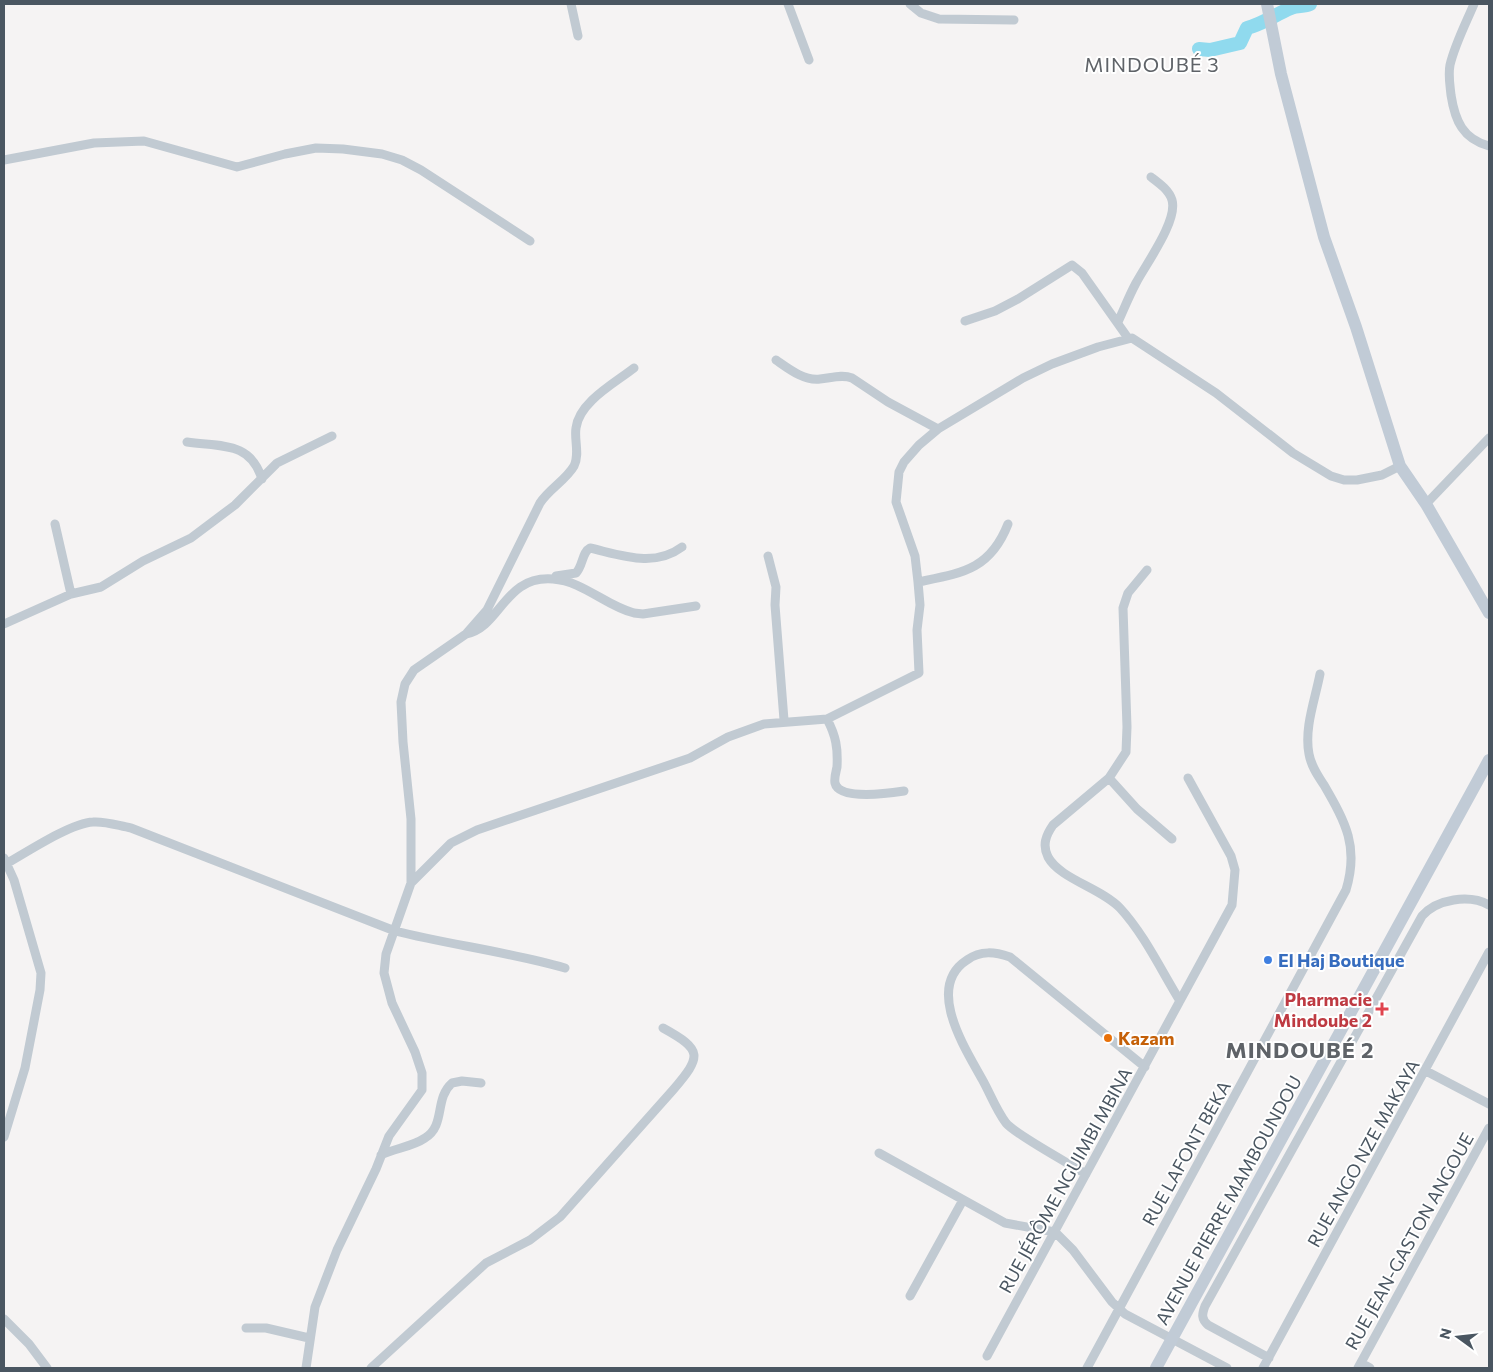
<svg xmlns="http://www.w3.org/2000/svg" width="1493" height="1372" font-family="Commissioner,sans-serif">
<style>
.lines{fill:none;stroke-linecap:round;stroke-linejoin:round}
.river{stroke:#90daee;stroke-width:14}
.street{stroke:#c1cad2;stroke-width:9}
.secondary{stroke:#c1cbd6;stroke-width:12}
.shop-dot{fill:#3f7fe0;stroke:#fff;stroke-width:2}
.health-dot{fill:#e0444e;stroke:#fff;stroke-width:2}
.food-dot{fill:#e8710a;stroke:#fff;stroke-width:2}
.labels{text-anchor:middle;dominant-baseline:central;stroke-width:4;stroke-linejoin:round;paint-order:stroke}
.shop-label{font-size:18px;font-weight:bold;fill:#366cbe;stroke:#fff;text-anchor:start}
.health-label{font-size:18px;font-weight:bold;fill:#be3a42;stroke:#fff;text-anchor:end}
.food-label{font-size:18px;font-weight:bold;fill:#c56008;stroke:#fff;text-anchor:start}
.street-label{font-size:18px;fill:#4a5661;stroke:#fff}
.quarter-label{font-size:20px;letter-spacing:1px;fill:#5f6368;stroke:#fff}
.district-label{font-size:22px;font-weight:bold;letter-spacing:1px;fill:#5f6368;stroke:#fff}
</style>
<rect width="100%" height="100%" fill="#f5f3f3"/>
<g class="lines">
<path class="river" d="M1199 49 1210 50 1240 43 1247 28C1263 24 1276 14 1291 8 1297 5 1304 7 1310 4"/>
<path class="street" d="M571 4 578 36
M788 4 809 60
M910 4 921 13 939 19 1014 20
M1474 4C1466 23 1455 44 1450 65 1448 75 1450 85 1451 95 1455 121 1463 139 1489 146
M4 160 94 143 144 141 237 167 285 154 316 148 343 149 382 154 402 160 421 170 530 241
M965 321 995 311 1018 299 1072 265 1082 273 1128 338
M1118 322C1124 309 1129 296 1136 283 1146 264 1178 221 1172 200 1169 190 1159 183 1151 177
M776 360C789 369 804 381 820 379 831 378 842 374 852 378L888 402 938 429
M187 442C221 447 250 441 262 479
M1426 504 1489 438
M55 524 71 594
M768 556 776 587 775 605 784 720
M1147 570 1128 593 1123 608 1127 727 1126 752 1109 778 1053 825C1046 835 1042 845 1048 857 1060 879 1101 888 1120 908 1144 934 1161 970 1180 1001
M556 576 576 573C583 566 582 552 590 548 621 555 654 568 682 547
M918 582C962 573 990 570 1008 524
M4 624 71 594 101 587 143 561 191 538 235 505 277 463 332 436
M466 634C501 627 504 575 553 579 583 581 606 606 634 613L643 614 696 606
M827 719C836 736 838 748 837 767 836 772 834 778 835 783 839 801 891 793 904 791
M1109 778 1137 809 1172 839
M4 858 14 880 41 973 40 990 25 1068 4 1137
M6 864C27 852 71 823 93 822 106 821 119 826 131 828L395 931C451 945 509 952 565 968
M411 883 451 843 477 830 690 758 728 737 764 724 827 719 919 673 917 630 920 605 918 582 915 556 896 502 899 472 904 462 919 445 938 429 1023 378 1052 364 1098 347 1132 338 1216 393 1293 453 1331 476 1344 480H1357L1382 475 1400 466
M1426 1071 1489 1104
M879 1153 1005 1223 1055 1232 1073 1250 1112 1302 1125 1314 1227 1368
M381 1155C395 1148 412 1147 425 1138 446 1125 434 1099 452 1083L462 1081 481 1083
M1086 1174C1070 1164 1016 1135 1006 1123 996 1110 990 1093 982 1079 965 1048 925 987 967 960 981 950 995 952 1010 957L1145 1067
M910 1296 963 1200
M4 1319 29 1344 47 1368
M246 1328H266L309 1338
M987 1356 1232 905 1235 870 1231 856 1188 778
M1269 1358 1208 1325C1201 1319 1202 1314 1205 1306L1422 916C1437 899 1469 894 1489 905
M1361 1363 1370 1368
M306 1368 315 1307 337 1250 376 1169 389 1136 422 1090V1073L415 1052 392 1003 384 973 386 954 411 883V819L403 742 401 702 405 684 414 670 466 634 487 610 540 503C549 489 566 480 574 466 580 454 574 440 576 428 579 402 615 383 634 368
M371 1368 486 1263 530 1240 560 1217 673 1090C702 1056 703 1050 663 1028
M1087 1368 1346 890C1359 847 1346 823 1324 785 1318 776 1311 766 1309 754 1304 728 1315 700 1320 674
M1263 1368 1489 952
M1358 1368 1489 1128"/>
<path class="secondary" d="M1267 4 1281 74 1324 237 1356 327 1400 466 1426 504 1489 613
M1156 1368 1489 760"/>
</g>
<circle class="shop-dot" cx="1268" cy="960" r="5"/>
<path class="health-dot" d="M1379.5 1001.5h5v5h5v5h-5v5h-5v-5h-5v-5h5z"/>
<circle class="food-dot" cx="1108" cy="1038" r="5"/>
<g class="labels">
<g class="shop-label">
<text x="1278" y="960">El Haj Boutique</text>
</g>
<g class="health-label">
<text x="1372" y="999">Pharmacie<tspan x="1372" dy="21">Mindoube 2</tspan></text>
</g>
<g class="food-label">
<text x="1118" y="1038">Kazam</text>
</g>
<g class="street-label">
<text transform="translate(1186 1153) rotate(-61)">RUE LAFONT BEKA</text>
<text transform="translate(1363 1153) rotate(-61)">RUE ANGO NZE MAKAYA</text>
<text transform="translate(1065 1180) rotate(-61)">RUE JÉRÔME NGUIMBI MBINA</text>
<text transform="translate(1228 1200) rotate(-61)">AVENUE PIERRE MAMBOUNDOU</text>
<text transform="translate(1409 1241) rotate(-61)">RUE JEAN-GASTON ANGOUE</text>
</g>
<g class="quarter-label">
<text x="1152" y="64">MINDOUBÉ 3</text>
</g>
<g class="district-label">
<text x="1300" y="1049">MINDOUBÉ 2</text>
</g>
</g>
<rect width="1493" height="1372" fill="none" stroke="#4a5661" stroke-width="10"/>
<g transform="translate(1458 1337) rotate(285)" stroke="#ffffff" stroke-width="4" paint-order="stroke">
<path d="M0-4L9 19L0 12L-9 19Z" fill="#4a5661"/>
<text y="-8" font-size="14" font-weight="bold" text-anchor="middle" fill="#4a5661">N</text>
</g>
</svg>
